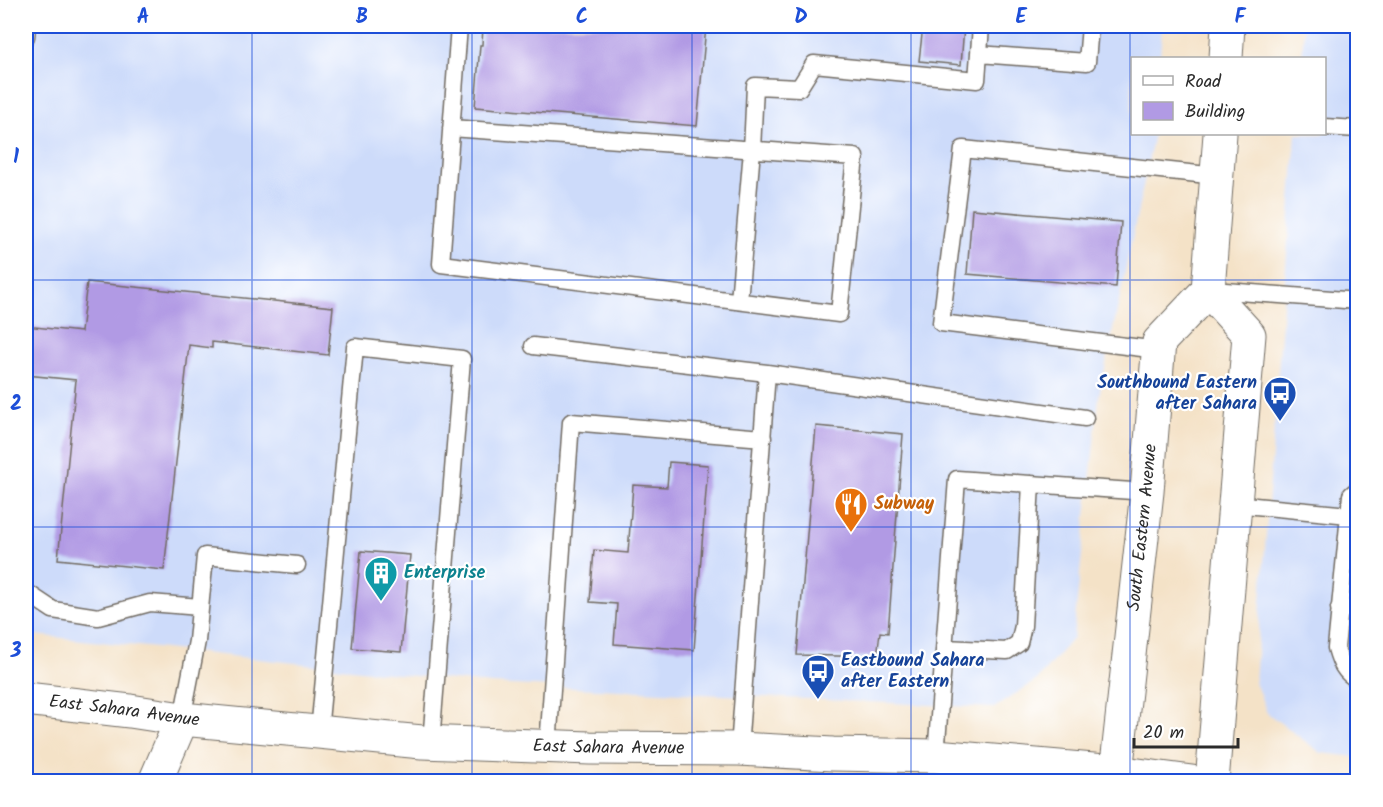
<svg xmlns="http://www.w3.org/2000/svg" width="1383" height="807" font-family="Kalam,sans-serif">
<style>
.built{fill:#cddbfa}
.building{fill:#b19ae4}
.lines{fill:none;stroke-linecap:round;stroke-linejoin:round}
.lane-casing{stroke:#716b62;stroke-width:19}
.primary-casing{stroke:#716b62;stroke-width:35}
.lane{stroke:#fff;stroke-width:16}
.primary{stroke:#fff;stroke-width:33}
.grid{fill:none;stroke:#1d4ed8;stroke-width:1.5;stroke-opacity:0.55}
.labels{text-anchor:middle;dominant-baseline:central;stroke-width:4.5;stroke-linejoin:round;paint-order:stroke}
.transit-label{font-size:18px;font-weight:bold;fill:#164399;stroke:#fff;text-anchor:end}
.food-label{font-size:18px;font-weight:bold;fill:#c56008;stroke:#fff;text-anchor:start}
.street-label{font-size:18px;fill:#2b2b2b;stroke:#fff}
.culture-label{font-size:18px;font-weight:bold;fill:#0d838f;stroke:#fff;text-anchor:start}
.neatline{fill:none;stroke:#1d4ed8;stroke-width:2}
.grid-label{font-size:20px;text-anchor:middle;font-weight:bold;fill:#1d4ed8}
</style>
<rect width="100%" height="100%" fill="#fff"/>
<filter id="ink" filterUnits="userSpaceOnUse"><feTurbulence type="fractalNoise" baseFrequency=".0167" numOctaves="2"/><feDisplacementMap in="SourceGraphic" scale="12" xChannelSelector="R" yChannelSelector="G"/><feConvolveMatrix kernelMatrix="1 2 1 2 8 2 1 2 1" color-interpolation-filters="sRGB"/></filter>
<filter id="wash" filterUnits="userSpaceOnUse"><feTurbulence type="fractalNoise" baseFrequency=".008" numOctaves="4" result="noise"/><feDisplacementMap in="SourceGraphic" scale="24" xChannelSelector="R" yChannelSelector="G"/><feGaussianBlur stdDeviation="1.35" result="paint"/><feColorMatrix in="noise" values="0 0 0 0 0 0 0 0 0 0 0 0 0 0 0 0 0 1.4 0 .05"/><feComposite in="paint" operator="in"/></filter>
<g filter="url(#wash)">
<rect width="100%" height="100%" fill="#f4e2c7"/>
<path class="built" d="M26 26H1162L1160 58H1132V134H1154L1099 396 1073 638 1037 680 994 708 491 684 26 634Z
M1304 26H1357V757L1321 753 1267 713 1255 682 1296 134H1324V58H1302Z"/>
<g id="blocks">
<path class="building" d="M483 26H706L697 126 475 107 480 45H482Z
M923 26H964L961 65 919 61Z
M972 209 1121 222 1116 287 967 274Z
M87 282 333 307 328 355 212 342V348L189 345 164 570 58 559 76 380 26 375V326L81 332Z
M816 426 903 434 888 633 880 632 877 657 797 655Z
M669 462 708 465 694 650 614 644 617 604 590 602 594 550 628 553 633 485 667 487Z
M361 551 410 555 401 652 352 648Z"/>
</g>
</g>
<g filter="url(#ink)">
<use href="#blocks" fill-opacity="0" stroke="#716b62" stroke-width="1.5"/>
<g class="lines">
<defs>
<path id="lane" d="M26 37 27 26
M979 54 1087 62 1090 26
M1324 127 1358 129
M451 128 855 157 839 314 441 264 459 26
M1212 290 1358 301
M739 301 752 150 755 86 799 88 814 64 977 80 981 26
M533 346 767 373
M1158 350 941 323 963 149 1217 176
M1234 504 1349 515 1336 648C1340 662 1344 673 1358 680
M1349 515 1351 495 1358 489
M26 592 53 610 98 617 150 603 200 607
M1339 608 1358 610
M945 648 1007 651 1019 643 1023 626 1031 484
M182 719 197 641 205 556 297 565
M319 732 355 347 462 359 431 742
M548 746 571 422 763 438
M739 749 767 373 1085 418
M936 756 957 479 1147 492"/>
<g id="primary">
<path d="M1226 58 1228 26"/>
<path d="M1208 290 1249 335 1212 782"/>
<path id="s1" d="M26 699 130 711 182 719 422 742 590 748 739 749 833 754 936 756 1116 772 1192 782"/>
<path d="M155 782 182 719"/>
<path id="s2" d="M1115 782 1147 492 1159 342 1208 290 1220 134"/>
</g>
</defs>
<use href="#lane" class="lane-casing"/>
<use href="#primary" class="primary-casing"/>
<use href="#lane" class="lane"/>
<use href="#primary" class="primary"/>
</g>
</g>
<path class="grid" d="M252 26V782M472 26V782M692 26V782M911 26V782M1130 26V782M26 280H1358M26 527H1358"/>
<defs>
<symbol id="bus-pin" viewBox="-11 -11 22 30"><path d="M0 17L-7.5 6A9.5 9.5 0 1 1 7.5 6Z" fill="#1a4fb4" stroke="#fff"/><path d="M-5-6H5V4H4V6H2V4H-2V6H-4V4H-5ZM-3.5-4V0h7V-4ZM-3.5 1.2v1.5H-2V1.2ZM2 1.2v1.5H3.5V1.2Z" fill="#fff"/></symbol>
<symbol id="restaurant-pin" viewBox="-11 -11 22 30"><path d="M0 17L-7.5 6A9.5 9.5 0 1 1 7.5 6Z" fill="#e8710a" stroke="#fff"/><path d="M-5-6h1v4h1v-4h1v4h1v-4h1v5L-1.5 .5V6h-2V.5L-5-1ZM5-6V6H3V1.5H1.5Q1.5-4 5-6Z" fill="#fff"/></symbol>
<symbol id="building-pin" viewBox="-11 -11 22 30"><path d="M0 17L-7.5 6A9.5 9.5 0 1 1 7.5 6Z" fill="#0f9aa8" stroke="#fff"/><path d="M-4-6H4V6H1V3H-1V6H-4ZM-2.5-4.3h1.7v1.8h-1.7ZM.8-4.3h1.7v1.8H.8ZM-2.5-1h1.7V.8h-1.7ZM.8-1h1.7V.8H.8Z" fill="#fff"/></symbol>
</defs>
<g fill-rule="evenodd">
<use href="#bus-pin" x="1261" y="374" width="38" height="52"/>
<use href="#restaurant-pin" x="832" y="485" width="38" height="52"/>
<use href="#building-pin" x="362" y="554" width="38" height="52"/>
<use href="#bus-pin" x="799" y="652" width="38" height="52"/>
</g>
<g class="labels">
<g class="transit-label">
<text x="1257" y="383">Southbound Eastern<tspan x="1257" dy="21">after Sahara</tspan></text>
<text x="841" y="661" text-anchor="start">Eastbound Sahara<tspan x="841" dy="21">after Eastern</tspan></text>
</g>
<g class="food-label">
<text x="874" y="504">Subway</text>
</g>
<g class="street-label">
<text stroke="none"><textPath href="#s2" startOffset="256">South Eastern Avenue</textPath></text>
<text stroke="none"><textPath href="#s1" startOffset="99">East Sahara Avenue</textPath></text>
<text stroke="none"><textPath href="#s1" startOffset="585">East Sahara Avenue</textPath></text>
</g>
<g class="culture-label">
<text x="404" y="573">Enterprise</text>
</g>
</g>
<rect width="1383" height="807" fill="none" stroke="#fff" stroke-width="66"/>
<rect x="1131" y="57" width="195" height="78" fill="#ffffff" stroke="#aaaaaa" stroke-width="1.5"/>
<rect x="1143" y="76" width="30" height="9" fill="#ffffff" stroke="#aaaaaa" stroke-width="1.5"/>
<text x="1185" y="87" font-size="18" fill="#2b2b2b">Road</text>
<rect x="1143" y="102" width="30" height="18" fill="#b19ae4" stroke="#aaaaaa" stroke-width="1.5"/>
<text x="1185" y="117" font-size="18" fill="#2b2b2b">Building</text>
<path d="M1134 738v9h104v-9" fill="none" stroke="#2b2b2b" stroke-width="3"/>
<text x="1143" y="738" font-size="18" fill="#2b2b2b" stroke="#ffffff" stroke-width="4.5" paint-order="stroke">20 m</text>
<rect x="33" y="33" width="1317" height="741" class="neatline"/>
<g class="grid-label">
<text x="143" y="23">A</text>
<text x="362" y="23">B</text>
<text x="582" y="23">C</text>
<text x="801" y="23">D</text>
<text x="1021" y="23">E</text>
<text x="1240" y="23">F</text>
<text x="16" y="163">1</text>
<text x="16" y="410">2</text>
<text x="16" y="657">3</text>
</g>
</svg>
